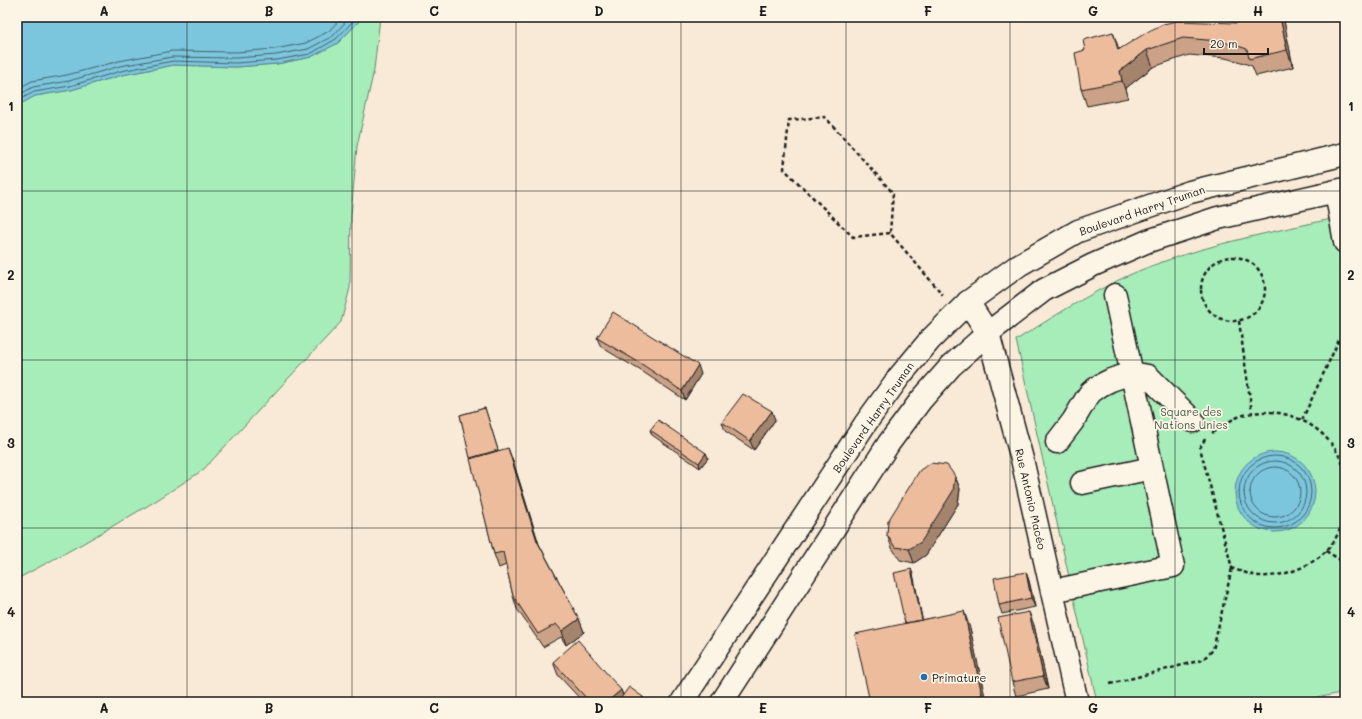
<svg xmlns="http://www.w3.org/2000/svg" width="1362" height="719" font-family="Mali,sans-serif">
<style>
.green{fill:#a6edba;stroke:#61846b}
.water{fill:#7cc6dd;stroke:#568290}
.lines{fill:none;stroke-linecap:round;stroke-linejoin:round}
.shore{stroke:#426069;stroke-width:1}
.minor-casing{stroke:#1c1c1c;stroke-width:25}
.major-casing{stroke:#1c1c1c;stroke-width:25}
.path{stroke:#1c1c1c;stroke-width:2.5;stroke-dasharray:4 3;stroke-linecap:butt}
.minor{stroke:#fcf5e5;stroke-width:22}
.major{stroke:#fcf5e5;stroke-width:22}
.wall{fill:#cba287;stroke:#1c1c1c}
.shaded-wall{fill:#a5846e;stroke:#1c1c1c}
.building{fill:#ecbc9d;stroke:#1c1c1c}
.grid{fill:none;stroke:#1c1c1c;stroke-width:1;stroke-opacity:0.55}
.poi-dot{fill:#1f6fb2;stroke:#fcf5e5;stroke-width:1.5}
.labels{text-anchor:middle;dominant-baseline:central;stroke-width:3.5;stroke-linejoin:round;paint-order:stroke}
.street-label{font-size:11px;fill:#1c1c1c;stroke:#fcf5e5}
.park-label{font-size:11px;fill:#455b4b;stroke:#fcf5e5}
.poi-label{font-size:11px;fill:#1c1c1c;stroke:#fcf5e5;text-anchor:start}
.neatline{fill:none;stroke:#1c1c1c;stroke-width:1.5}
.grid-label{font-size:13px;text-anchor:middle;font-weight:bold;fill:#1c1c1c}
</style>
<rect width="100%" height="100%" fill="#f9ead7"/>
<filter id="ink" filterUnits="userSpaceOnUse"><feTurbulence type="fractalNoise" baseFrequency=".025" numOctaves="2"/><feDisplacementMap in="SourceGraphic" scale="8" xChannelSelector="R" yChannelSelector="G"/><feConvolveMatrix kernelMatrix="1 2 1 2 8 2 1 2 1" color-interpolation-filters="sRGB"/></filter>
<g filter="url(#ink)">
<path class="green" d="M363 17H380L374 70 357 146 351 216 350 288 341 322 203 470 154 502 82 544 17 579V106L35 96 71 90 122 75 174 65 236 67 277 64 311 57 338 43Z
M1345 216V692L1298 702H1097L1016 340C1058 314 1105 283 1151 266 1212 243 1281 230 1345 216Z"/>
<path class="water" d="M17 17H363L338 43 311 57 277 64 236 67 174 65 122 75 71 90 35 96 17 106Z
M1235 492a40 40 0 1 1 80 0a40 40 0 1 1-80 0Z"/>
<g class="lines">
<path class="shore" d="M17 89 32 81 67 75 119 61 172 51 236 52 275 49 306 43 329 31 342 17
M17 96 33 87 69 81 120 66 172 57 236 58 276 55 308 49 333 36 350 17
M17 101 34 92 70 86 121 71 173 61 236 63 277 60 310 54 336 39 357 17
M1239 492a36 36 0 1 1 72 0a36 36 0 1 1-72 0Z
M1244 492a31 31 0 1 1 62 0a31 31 0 1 1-62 0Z
M1250 492a25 25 0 1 1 50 0a25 25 0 1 1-50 0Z"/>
<defs>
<path id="minor" d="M1336 191 1345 242
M968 302 988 333 1022 459 1077 702
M1057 442 1073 421 1086 399 1091 392 1101 385 1111 380 1131 373 1148 376 1193 421
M1082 483 1152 468
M1052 591 1173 566 1115 295"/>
<path id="major" d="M682 702 865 424 899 377 930 340 968 302 1019 265 1078 231 1190 192 1345 154
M722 702 889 443 921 400 951 366 988 333 1044 290 1093 265 1148 241 1218 218 1345 189"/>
</defs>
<use href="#minor" class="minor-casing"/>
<use href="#major" class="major-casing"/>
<path class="path" d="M890 233 853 237 784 169 789 120 825 117 893 193 890 233 943 295
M1201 289a32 32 0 1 1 64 0a32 32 0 1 1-64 0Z
M1239 321 1252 413
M1302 420 1345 327
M1212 433C1224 424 1237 415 1253 413 1293 406 1337 433 1345 473
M1205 439 1200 448 1232 568C1239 571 1246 573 1253 575 1277 580 1309 568 1326 551 1336 541 1341 528 1345 515
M1326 551 1345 563
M1110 684 1202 660 1213 650 1232 568"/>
<use href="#minor" class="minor"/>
<use href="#major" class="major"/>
</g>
<path class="wall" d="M1247 17H1283L1293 67 1256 76 1252 66 1241 62 1225 58 1189 55 1153 67 1126 88 1128 98 1087 106 1081 89 1085 50 1113 32 1119 49 1248 20Z
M597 338 701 374 685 400 643 372 601 347Z
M485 408 498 450 513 461 539 544 579 619 584 632 566 645 561 637 543 647 517 609 513 596 506 565 499 568 494 554 460 415Z
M775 420 754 450 725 431 722 422Z
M650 430 706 453 708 458 700 468 652 435Z
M955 476 960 489 958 504 926 555 914 563 900 560 892 548 887 535Z
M1026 572 1029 581 1035 607 1002 614 999 605Z
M913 574 922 620 970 628 986 702H870L905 623Z
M1034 625 1048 689 1016 696 1012 682Z
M553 662 621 690 623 695 643 697 645 702H583L558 675Z"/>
<path class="shaded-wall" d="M1280 17H1283L1284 20 1293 67 1287 50Z
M1147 50 1153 67 1126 88 1128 98 1122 81 1120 71Z
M698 365 701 374 685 400 682 391Z
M772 411 775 420 754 450 750 441Z
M508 448 513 461 542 555 537 541Z
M706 453 708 458 700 468 699 463Z
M955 476 960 489 958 504 926 555 914 563 909 549Z
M911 569 913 574 926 637 925 632Z
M1026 572 1029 581 1035 607 1031 598Z
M964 611 970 628 986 702H985L982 695Z
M1029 612 1034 625 1048 689 1043 676Z
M579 619 584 632 566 645 562 631Z
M621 690 625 702H607Z
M643 697 645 702H639Z"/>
<path class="building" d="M1247 17H1280L1287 50 1249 59 1247 49 1235 45 1219 41 1183 38 1147 50 1120 71 1122 81 1081 89 1075 53 1085 50 1083 40 1113 32 1118 50 1149 31 1163 24 1177 21 1236 23 1248 20Z
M613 312 698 365 682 391 640 363 597 338Z
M743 394 772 411 750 441 722 422Z
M485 408 498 450 470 458 460 415Z
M658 420 706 453 699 463 650 430Z
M508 448 537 541 579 619 562 631 556 624 538 634 513 596 503 552 494 554 470 459Z
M931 463 947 465 955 476 953 491 921 542 909 549 895 547 887 535 888 521 920 470Z
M911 569 922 620 905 623 894 573Z
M1026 572 1031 598 999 605 994 578Z
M964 611 982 695 947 702H870L855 634Z
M1029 612 1043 676 1012 682 998 618Z
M578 640 621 690 607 702H590L553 662Z
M629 687 643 697 639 702H618Z"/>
</g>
<path class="grid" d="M187 17V702M352 17V702M516 17V702M681 17V702M846 17V702M1010 17V702M1175 17V702M17 191H1345M17 360H1345M17 528H1345"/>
<circle class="poi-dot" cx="924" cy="677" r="4"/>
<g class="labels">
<g class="street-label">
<text transform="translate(1142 210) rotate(-19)">Boulevard Harry Truman</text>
<text transform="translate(873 417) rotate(-55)">Boulevard Harry Truman</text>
<text transform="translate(1031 499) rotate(77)">Rue Antonio Macéo</text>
</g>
<g class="park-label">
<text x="1191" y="411">Square des<tspan x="1191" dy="13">Nations Unies</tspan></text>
</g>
<g class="poi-label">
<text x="932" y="677">Primature</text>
</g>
</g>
<rect width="1362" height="719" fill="none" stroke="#fcf5e5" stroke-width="44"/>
<path d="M1204 48v6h64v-6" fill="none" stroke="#1c1c1c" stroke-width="2"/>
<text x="1210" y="48" font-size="12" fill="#1c1c1c" stroke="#fcf5e5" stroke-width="3" paint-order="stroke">20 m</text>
<rect x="22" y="22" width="1318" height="675" class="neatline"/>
<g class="grid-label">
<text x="104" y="16">A</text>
<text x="269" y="16">B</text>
<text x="434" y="16">C</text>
<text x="599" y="16">D</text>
<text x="763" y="16">E</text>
<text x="928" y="16">F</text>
<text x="1093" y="16">G</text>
<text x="1258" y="16">H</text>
<text x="11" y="111">1</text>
<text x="1351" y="111">1</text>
<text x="11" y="280">2</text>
<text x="1351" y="280">2</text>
<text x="11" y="448">3</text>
<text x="1351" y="448">3</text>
<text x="11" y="617">4</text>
<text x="1351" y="617">4</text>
<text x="104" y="713">A</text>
<text x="269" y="713">B</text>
<text x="434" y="713">C</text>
<text x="599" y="713">D</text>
<text x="763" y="713">E</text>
<text x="928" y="713">F</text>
<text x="1093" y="713">G</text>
<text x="1258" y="713">H</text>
</g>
</svg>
